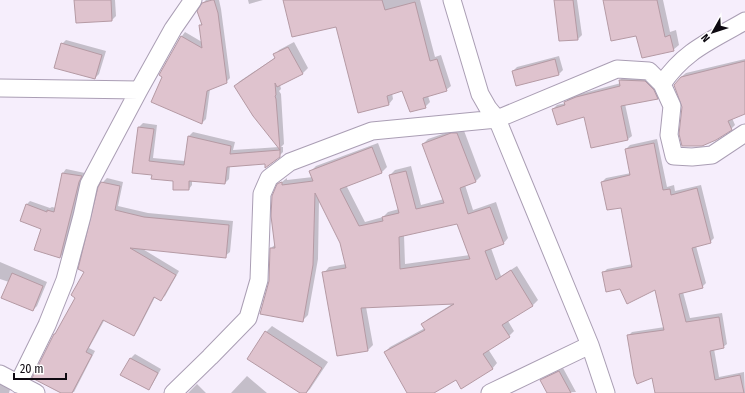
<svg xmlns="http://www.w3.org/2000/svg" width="745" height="393" font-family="'Fira Sans Condensed',sans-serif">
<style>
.shadow{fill:#0003;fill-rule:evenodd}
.building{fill:#dfc3ce;stroke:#b59aa4;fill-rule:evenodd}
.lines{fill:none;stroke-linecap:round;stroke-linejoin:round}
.minor-casing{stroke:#aa9eb4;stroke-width:19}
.minor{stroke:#fff;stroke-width:17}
</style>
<rect width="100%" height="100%" fill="#f6eefc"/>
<path class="shadow" d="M75 0H115L116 16 112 20Z
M206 0H219L221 9 230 78 226 82 210 89 206 119 202 123 163 76 160 75 182 36 185 32 202 42 200 26 202 23 203 3Z
M248 0H263L249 4Z
M284 0H420L435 57 441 55 451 86 446 90 428 96 430 102 425 107 403 90 392 93 393 99 389 104 359 112 337 26Z
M555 0H577L582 35 578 39 560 40Z
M604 0H663L670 32 676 30 679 45 673 50 637 34Z
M66 40 106 51 99 74 95 78 62 44Z
M294 42 308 68 303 73 280 85 281 89 279 91 281 94 284 144 281 147H283V152L279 156 266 163 230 166 229 179 225 183 192 180V185L189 189 174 180 153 174 139 127 143 123 157 125 153 158 185 161 189 136 193 132 235 142 233 150 279 147 235 86 240 81 276 57 275 55 279 50Z
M559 56 563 70 559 74 517 85 513 71 517 67Z
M745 59V113L732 118 735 125 731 129 683 106 681 77 686 73Z
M624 76 649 77 661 95 658 99 625 104 632 136 628 139 585 116 553 109 557 105 566 103 569 98 580 94 621 83 620 80Z
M463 128 481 176 475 182 465 185 473 210 496 202 508 238 503 244 491 248 501 276 517 266 538 300 533 305 508 321 514 331 509 336 488 349 497 363 492 369 457 379 431 393H408L385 352 390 347 425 328 423 325 428 319 454 303 366 307 373 345 368 350 324 273 329 267 346 264 341 242 319 200 318 259 308 315 302 321 270 281 271 248 276 244 278 185 287 178V180L313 177 310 172 316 166 378 143 387 167 382 172 346 185 365 222 383 217 388 212 399 209 390 175 395 170 411 166 421 205 444 199 423 144 428 139 457 129ZM458 223 470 255 405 264 404 235Z
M657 139 667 187 674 185 675 191 701 185 714 238 710 242 696 246 706 283 702 287 683 292 690 318 722 313 727 344 723 347 714 349 719 377 744 372 745 393H656L652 377 628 336 632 332 665 327 656 289 620 288 603 273 607 269 633 264 622 206 602 182 606 178 631 173 626 149 630 145Z
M66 169 85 173 64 253 60 257 26 205 30 201 50 208 52 207 56 208 63 173Z
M107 178 123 182 118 206 148 213 233 221 230 252 225 256 141 248 179 271 165 296 160 300 155 297 138 330 134 335 105 319 89 348 95 351 74 392 63 393 58 331 76 297 86 272 102 183Z
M0 262 47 282 37 306 33 310 9 282 0 279Z
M272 326 328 362 310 389 306 393H302L249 359 266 332Z
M135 354 161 369 152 385 148 389 122 374 131 358Z
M563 368 576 392 548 393 541 380 545 377Z
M247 376 267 393H231Z
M0 382 11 386 9 393H0Z
M197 384 206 393H188Z"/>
<path class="building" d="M74 0H111L112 21 76 23Z
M212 0H214L218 13 227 83 207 91 202 124 151 102 162 77 159 75 181 36 202 48 199 25H202L197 11 202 3Z
M283 0H382L385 10 415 2 430 61 437 59 447 91 423 98 426 108 410 112 402 91 387 96 389 105 358 113 336 27 292 37Z
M554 0H573L578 40 559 41Z
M603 0H657L665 37 670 35 674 51 642 58 636 36 611 41Z
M61 43 102 55 95 79 54 68Z
M288 47 303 74 277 87 275 83 276 95 275 96 276 99 280 150 253 116 234 86 275 58 273 54Z
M555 59 559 75 516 86 512 71Z
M745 61V114L728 121 732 130 716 140 702 146H682L679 134 682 107 674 85 681 77Z
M619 80 645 81 654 90 658 99 621 106 628 140 591 148 584 117 557 125 552 109 565 105 564 102 576 97 620 86Z
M138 127 154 129 149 161 184 165 188 136 231 146 230 154 280 150V157L265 168V164L227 167 225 184 189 181V190H173V181L151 179 152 175 132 173Z
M451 133H457L476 182 460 188 468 214 490 207 504 244 485 251 496 280 511 270 533 306 502 325 510 337 483 354 493 369 461 389 456 380 434 393H407L384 352 425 330 421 324 454 304 361 308 368 351 337 356 322 272 346 268 340 243 315 193 313 265 303 322 260 314 269 281 270 248H275L271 216 272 196 277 184 279 183 282 182V185L313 181 309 171 372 147 382 173 340 189 359 226 383 221 382 217 399 213 389 175 406 171 416 209 444 203 422 144ZM457 224 470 259 400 269 399 237Z
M654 143 663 190 670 189 671 195 697 188 711 243 692 248 703 288 679 294 686 322 719 317 724 348 710 351 715 380 740 375 744 393H655L652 378 637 384 634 376 627 335 664 330 655 290 627 304 620 289 606 292 602 272 632 267 621 208 607 210 601 182 630 175 625 149Z
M62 173 82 176 79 182 60 258 34 250 41 229 20 221 26 204 47 212V210L54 212Z
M101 182 120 186 115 210 144 217 229 225 226 258 130 248 176 275 161 301 154 297 134 336 103 320 86 352 92 355 72 393H61L32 378 54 334H55L75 298 71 295 84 272 78 269 98 187Z
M12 273 43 286 33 311 1 298Z
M265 331 322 368 306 393H300L247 359Z
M130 358 158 373 149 390 120 375Z
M559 371 571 393H547L540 380Z"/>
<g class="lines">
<defs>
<path id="minor" d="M452 0 480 94 488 108 497 119 590 345 606 393
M662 84C685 50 711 41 745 21
M0 88 139 90
M0 374 36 393
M18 384 47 325 65 280 82 216 89 184 139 90 173 29 193 0
M173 393 210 357 248 318 259 280 262 194 269 178 290 162 372 131 497 119 617 69 649 71 662 84 672 106 669 135 674 156 692 157 712 155 745 133
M490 393 590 345"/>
</defs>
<use href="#minor" class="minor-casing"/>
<use href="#minor" class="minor"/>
</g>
<g transform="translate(713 32) rotate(231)" stroke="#ffffff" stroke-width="3" paint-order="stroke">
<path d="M0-3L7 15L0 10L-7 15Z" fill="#0e0a11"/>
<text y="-6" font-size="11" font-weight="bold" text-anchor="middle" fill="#0e0a11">N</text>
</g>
<path d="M14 373v6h52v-6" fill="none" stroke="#0e0a11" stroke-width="2"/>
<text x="20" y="373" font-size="12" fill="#0e0a11" stroke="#ffffff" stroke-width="3" paint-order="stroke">20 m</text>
</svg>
